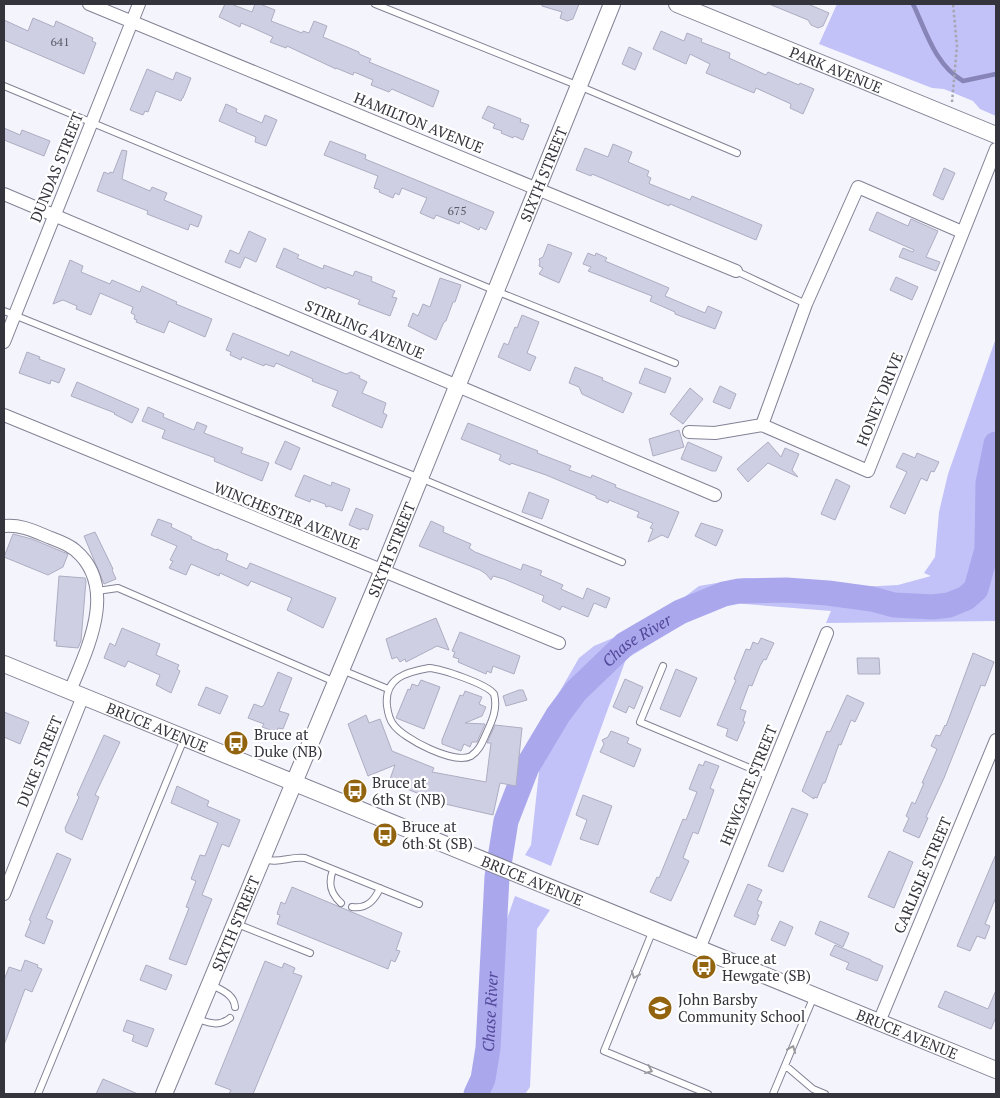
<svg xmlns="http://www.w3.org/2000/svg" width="1000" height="1098" font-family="'PT Serif',serif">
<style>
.green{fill:#c2c1f8}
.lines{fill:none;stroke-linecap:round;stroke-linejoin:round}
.stream{stroke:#8784b8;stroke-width:4.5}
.river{stroke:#aaa7ec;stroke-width:25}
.building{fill:#cfcfe4;stroke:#adadc2}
.service-casing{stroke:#828295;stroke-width:8}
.minor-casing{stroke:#828295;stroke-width:14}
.tertiary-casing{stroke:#828295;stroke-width:18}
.path{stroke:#a6a6af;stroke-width:2.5;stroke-dasharray:2.5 2.5;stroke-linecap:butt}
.service{stroke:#fff;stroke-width:6}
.minor{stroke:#fff;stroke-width:12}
.tertiary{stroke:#fff;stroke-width:16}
.oneway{stroke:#9a9a9e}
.labels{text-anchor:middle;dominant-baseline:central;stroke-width:4.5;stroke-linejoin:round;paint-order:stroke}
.number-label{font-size:12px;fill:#5b5b67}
.street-label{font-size:15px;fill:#34343d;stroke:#fff}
.poi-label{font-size:15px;fill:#34343d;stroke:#fff;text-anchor:start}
.water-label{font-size:16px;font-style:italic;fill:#52489a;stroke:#fff}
</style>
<rect width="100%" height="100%" fill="#f4f4fd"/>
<path class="green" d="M837 4H996V116L980 109 973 101 944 89 932 88 819 44Z
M996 338V621L826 623 831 611 719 602 626 659 551 866 525 855 531 845 545 717 579 658 594 646 653 621 699 586 746 578 841 588 898 585 931 576 924 573 935 557 939 512 948 474Z
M515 896 550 910 537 929 530 1087 525 1094H478L492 1067 495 1055 498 1026 493 971 502 933Z"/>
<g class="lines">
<path class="stream" d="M913 4C926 31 935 65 963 81L996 74"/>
<path class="river" id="s1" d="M476 1094 483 1079 488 1048 497 877 506 821 527 767 558 715 576 691 625 644 680 612 724 594 739 591 786 590 828 593 872 599 894 605 933 607 949 605 966 598 976 589 987 549 988 483 996 444"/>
</g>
<path class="building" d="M225 4H231L252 12 255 4H260L275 10 271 21 302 33 303 31 309 33 314 21 327 26 323 37 359 52V54L371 59 369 62 439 91 433 107 392 89 389 92 371 85 373 80 354 72 353 75 336 68V69L287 46 286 48 270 42 273 37 253 28 241 23 240 27 219 17Z
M542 4H579L573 19 567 21 560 18 562 12 542 6Z
M769 4H808L829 13 823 26 818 28 811 25 808 20Z
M33 18 54 27 56 21 93 38 92 41 96 43 84 74 4 40V20L28 31Z
M661 31 684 41 687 33 702 39 701 42 730 53 729 58 766 75 768 72 799 85 800 83 814 89 803 114 790 108 791 104 756 88 754 93 706 73 710 64 690 54 686 64 653 49Z
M629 47 642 53 635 70 622 64Z
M147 69 173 80 176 72 191 78 183 98H182L181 101 156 91 148 112 145 111 143 115 130 110Z
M226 104 237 109 236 112 262 123 265 115 277 120 266 146 255 142 256 137 219 121Z
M488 106 521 119 520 122 529 125 523 140 514 136 513 138 501 133 502 131 493 128 495 124 482 118Z
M4 128 20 135 22 130 50 141 44 156 4 140Z
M330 141 366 155 365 159 494 212 486 230 480 227 479 230 460 221 459 224 436 215 434 219 420 213 427 198 402 188 399 195 395 193 393 198 379 192 380 190 374 188 378 176 324 155Z
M613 144 632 152 628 162 649 171 647 176 651 178 649 183 650 184 690 200 692 196 762 225 756 240 670 204 669 206 592 174 591 176 576 170 585 148 608 157Z
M122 150 127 151 122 179 150 191 152 187 167 193 164 200 202 216 198 227 190 224 188 230 147 214 148 211 97 191 104 172 109 174 110 172 113 173Z
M944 168 955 173 943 200 933 195Z
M877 212 908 226 911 219 938 231 926 257 940 262 936 271 899 257 903 248 913 252 914 250 869 230Z
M249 231 266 239 256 262 245 257 240 268 225 262 230 250 239 254Z
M548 244 572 253 559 283 539 274 543 268 539 266 540 262 539 259 543 257Z
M284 248 299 255 297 258 323 269 324 265 353 276 355 271 372 277 371 281 395 291 392 297 397 298 390 316 358 304 360 300 327 287 326 289 317 285 276 267Z
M588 253 595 256 596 253 607 258 605 261 669 288 665 296 705 313 708 306 722 312 715 329 675 314V312L650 301 652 296 588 271 591 267 583 264Z
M70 260 83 266 81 272 110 284 112 280 140 292 142 286 177 302 176 304 212 319 205 337 169 321 164 333 136 322 137 320 134 319 135 315 131 313 133 307 100 293 91 315 76 309 77 306 63 300 53 304Z
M896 277 918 287 912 300 890 290Z
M440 278 461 285 455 302H453L446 321 444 322 436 340 408 326 413 313 418 316 423 304 430 307Z
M522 315 539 322 527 353 536 357 530 371 498 357 504 343 508 345 515 327 517 328Z
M233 333 289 356 291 351 346 374 351 372 360 376 359 378 367 382 362 393 386 403 383 413 387 415 382 428 332 406 338 391 312 381 313 379 276 363 274 367 265 364 264 366 242 357 241 360 230 355 231 352 226 350Z
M27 352 40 357 39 359 65 369 59 383 51 380 50 384 19 373Z
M575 367 603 378 602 380 632 393 623 413 582 394 579 387 569 383Z
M645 368 671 378 665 393 639 383Z
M77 382 139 409 132 423 114 414 115 413 71 396Z
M720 386 736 394 730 409 713 402Z
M690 388 703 399 683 424 670 414Z
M148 407 164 414 163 417 194 430 197 422 207 426 204 433 243 448 241 453 269 463 262 481 214 461 215 458 162 438 165 430 142 421Z
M468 423 538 451 537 453 571 466 569 470 591 478 592 475 616 485 615 487 679 512 668 538 662 535 648 542 653 529 650 528 653 523 637 517 639 512 609 500 608 503 596 498V496L546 475 511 463 510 465 499 460 501 455 461 439Z
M679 430 684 447 653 456 649 439Z
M285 441 300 448 291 470 275 463Z
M688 442 722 457 716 471H712L681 459Z
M768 442 781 457 785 448 799 454 792 470 798 477 768 463 748 482 737 469Z
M903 453 915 458 917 453 939 462 934 472 931 471 927 481 921 478 905 514 890 507 907 472 896 467Z
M304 475 331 486 332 482 350 489 342 511 329 506 326 507 325 504 311 499 310 502 295 496Z
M836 479 850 486 835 520 821 514Z
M529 492 549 500 542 519 522 512Z
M356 508 373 515 368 530 362 528 361 530 349 525Z
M158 519 172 524 171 527 192 537 191 539 216 550 217 549 228 554 226 560 247 569 250 563 336 598 323 628 287 610 292 598 251 581 248 586 220 573 219 576 191 564 186 575 169 568 173 561 170 560 177 546 151 535Z
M431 521 444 527 443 532 471 544 469 548 475 552 521 570 523 564 542 571 540 575 563 585 561 589 583 599 587 588 610 598 606 608 594 603 588 617 562 606 560 610 542 601 544 596 504 579 493 576 491 580 486 574 480 570 419 546Z
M701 523 723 530 716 546 695 536Z
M95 532 113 569 112 570 116 579 104 584 84 536Z
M13 534 32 539 68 554 63 567 48 575 4 557Z
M59 576 85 578 86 581 81 641 78 648 56 646 57 641H54Z
M436 618 449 650 437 646 406 662 405 659 400 662 397 657 392 659 386 639Z
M122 628 160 644 156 655 179 665 177 669 180 671 171 693 156 685 160 675 128 661 125 667 104 658 110 643 115 646Z
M460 632 520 656 514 674 493 666 491 673 487 671 486 674 458 662 459 659 453 657 455 652 452 651Z
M761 638 774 643 766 660 764 659 760 666 752 686 749 685 740 709 746 711 743 721 745 722 737 741 726 736 728 729 717 725 736 680 734 679 746 649 750 650 753 642 758 644Z
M973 653 994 662 985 686 981 685 944 778 926 817 928 818 919 838 903 831 909 818 906 816 912 802 915 804 924 783H922L937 749 931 746 936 735 940 736 945 725 946 726Z
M857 658H879L880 674H858Z
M676 669 697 678 680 717 660 709Z
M278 672 292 678 279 711 289 714 283 729 278 728 276 732 262 727 264 724 248 718 254 704 262 707 264 705Z
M625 679 643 687 634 709 629 706 626 713 613 707Z
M421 680 440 687 424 729 396 718 408 689 410 690 412 684 418 686Z
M206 687 228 696 220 714 198 705Z
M519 690H523L527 700 506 706 503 696Z
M465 691 482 697 479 704 486 707 482 716 465 723 485 724 477 742H472L470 747 464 744 461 751 442 744V740L460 695 463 696Z
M847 695 864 703 855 722 851 720 841 745 839 744 825 783H823L817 798 814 797V799L802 791 827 731 830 732Z
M4 712 29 722 20 744 4 737Z
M366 715 369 723 380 719 392 751 434 768 432 772 486 782 491 743H487L495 725 522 728 516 786 500 783 493 815 445 804 389 782 395 765 368 776 348 724Z
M611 731 629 738 627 743 641 749 634 767 600 752 604 744 602 740 608 737Z
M104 735 120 742 95 795 99 797 82 840 66 832 65 828 79 797 77 795Z
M705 761 719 766 710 788 714 790 698 834 693 832 687 847 683 858 689 861 671 901 650 892 657 877 659 878 683 819 686 820 697 792 689 789 699 764 703 766Z
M177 786 209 801 207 806 240 820 229 847 222 844 202 895 212 899 186 965 169 959 189 908 186 907 196 881 191 879 200 855 205 856 218 823 171 803Z
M583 795 612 806 598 845 580 839 587 820 576 815Z
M792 808 808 814 783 872 768 866Z
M889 851 913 862 894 908 868 897Z
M57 853 71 859 46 918 53 921 44 944 25 936 31 921 29 920Z
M996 854V897L985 924 990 926 985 939 977 936 970 951 957 946Z
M748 884 762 890 757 900 762 902 757 914 759 915 755 925 734 916Z
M292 887 402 933 396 950 400 951 395 962 391 960 388 969 277 924 280 915 277 914 281 902 285 904Z
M780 921 793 927 785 946 771 940Z
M820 921 849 933 843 947 815 934Z
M835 945 871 960V961L883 966 877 981 846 969 849 963 830 955Z
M25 960 38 965 37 967 42 969 32 992 25 989 4 1045V980L9 967 21 971Z
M265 961 282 968 284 963 295 968 293 973 302 976 253 1094H229L231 1090 215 1084Z
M146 965 172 975 166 990 140 980Z
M996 990V1017L991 1029 938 1007 945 991 988 1009Z
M127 1020 154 1029 147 1047 132 1041 134 1035 123 1031Z
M103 1079 138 1094H96Z"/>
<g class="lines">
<defs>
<path id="service" d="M375 4 579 86 737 153
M4 86 496 291 675 363
M736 271 806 304
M4 311 420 478 622 562
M97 591 118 588 335 682
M663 666 640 722 769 776
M429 668C442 669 487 684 494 694 498 709 492 721 486 734 482 743 479 751 471 756 455 765 403 739 393 724 389 719 388 713 387 706 384 678 406 672 429 668Z
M342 670 388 689
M264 859C277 864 291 856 305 858L419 904
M333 870C328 883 330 893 341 903
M352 907C366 909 374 902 380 888
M237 924 310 953
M653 930 604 1051 708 1094
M210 984C221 990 234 994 235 1007
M197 1019C210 1023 219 1027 230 1018
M786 1066 813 1089 825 1094
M38 1094 184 739
M773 1094 814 996"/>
<path id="minor" d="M89 4 736 271
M4 194 715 495
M4 342 139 4
M4 415 559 643
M762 425 806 304 858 187 962 232
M689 432 715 433 762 425 868 471 996 149
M4 526C21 524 36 532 51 538 59 541 68 544 75 550 119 587 87 649 70 691
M4 894 83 696
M699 949 827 633
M879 1022 996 740"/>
<g id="tertiary">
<path id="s2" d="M677 4 996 135"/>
<path id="s3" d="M4 664 996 1070"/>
<path id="s4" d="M164 1094 382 572 612 4"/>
</g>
</defs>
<use href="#service" class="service-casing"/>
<use href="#minor" class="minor-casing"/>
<use href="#tertiary" class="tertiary-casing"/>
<path class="path" d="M952 102 957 46 953 4"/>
<use href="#service" class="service"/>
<use href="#minor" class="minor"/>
<use href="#tertiary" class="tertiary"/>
</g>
<defs><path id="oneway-chevron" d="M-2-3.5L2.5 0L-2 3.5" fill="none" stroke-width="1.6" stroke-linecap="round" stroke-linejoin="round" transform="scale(1.25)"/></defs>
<g class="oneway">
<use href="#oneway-chevron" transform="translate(635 975) rotate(112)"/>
<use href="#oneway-chevron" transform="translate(792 1049) rotate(-68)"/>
<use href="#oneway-chevron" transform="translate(649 1070) rotate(22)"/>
</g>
<defs>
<symbol id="bus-disc" viewBox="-11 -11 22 22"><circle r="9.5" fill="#926410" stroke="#fff"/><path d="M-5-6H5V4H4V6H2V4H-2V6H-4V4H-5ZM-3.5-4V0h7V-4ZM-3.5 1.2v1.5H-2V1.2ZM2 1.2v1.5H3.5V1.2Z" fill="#fff"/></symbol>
<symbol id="school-disc" viewBox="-11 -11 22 22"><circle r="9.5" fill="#926410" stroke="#fff"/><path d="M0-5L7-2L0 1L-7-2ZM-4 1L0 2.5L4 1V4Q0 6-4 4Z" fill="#fff"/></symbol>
</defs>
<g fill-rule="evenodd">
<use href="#bus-disc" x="222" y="729" width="28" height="28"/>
<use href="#bus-disc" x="341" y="777" width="28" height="28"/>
<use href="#bus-disc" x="371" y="821" width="28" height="28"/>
<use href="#bus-disc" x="690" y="953" width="28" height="28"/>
<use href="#school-disc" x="646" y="994" width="28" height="28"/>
</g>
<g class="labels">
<g class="number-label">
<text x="60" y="41">641</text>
<text x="457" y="210">675</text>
</g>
<g class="street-label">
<text stroke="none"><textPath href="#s2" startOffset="172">PARK AVENUE</textPath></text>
<text transform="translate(419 122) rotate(22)">HAMILTON AVENUE</text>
<text transform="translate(56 167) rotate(-68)">DUNDAS STREET</text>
<text stroke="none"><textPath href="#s4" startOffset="995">SIXTH STREET</textPath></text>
<text transform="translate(365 329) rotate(23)">STIRLING AVENUE</text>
<text transform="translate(879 399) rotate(-68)">HONEY DRIVE</text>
<text transform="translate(287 515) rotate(22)">WINCHESTER AVENUE</text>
<text stroke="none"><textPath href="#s4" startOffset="590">SIXTH STREET</textPath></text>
<text stroke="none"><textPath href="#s3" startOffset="166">BRUCE AVENUE</textPath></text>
<text transform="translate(39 761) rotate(-68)">DUKE STREET</text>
<text transform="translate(748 785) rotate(-68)">HEWGATE STREET</text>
<text transform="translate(922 875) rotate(-67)">CARLISLE STREET</text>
<text stroke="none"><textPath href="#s3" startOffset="571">BRUCE AVENUE</textPath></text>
<text stroke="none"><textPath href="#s4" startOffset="185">SIXTH STREET</textPath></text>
<text stroke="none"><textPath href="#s3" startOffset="976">BRUCE AVENUE</textPath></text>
</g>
<g class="poi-label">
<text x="254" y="734">Bruce at<tspan x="254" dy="17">Duke (NB)</tspan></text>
<text x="372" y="782">Bruce at<tspan x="372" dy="17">6th St (NB)</tspan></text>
<text x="402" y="826">Bruce at<tspan x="402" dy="17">6th St (SB)</tspan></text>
<text x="722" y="958">Bruce at<tspan x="722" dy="17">Hewgate (SB)</tspan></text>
<text x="678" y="999">John Barsby<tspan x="678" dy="17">Community School</tspan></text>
</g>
<g class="water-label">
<text stroke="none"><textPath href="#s1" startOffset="504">Chase River</textPath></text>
<text stroke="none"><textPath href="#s1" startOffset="84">Chase River</textPath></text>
</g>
</g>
<rect width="1000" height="1098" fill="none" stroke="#34343d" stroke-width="10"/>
</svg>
